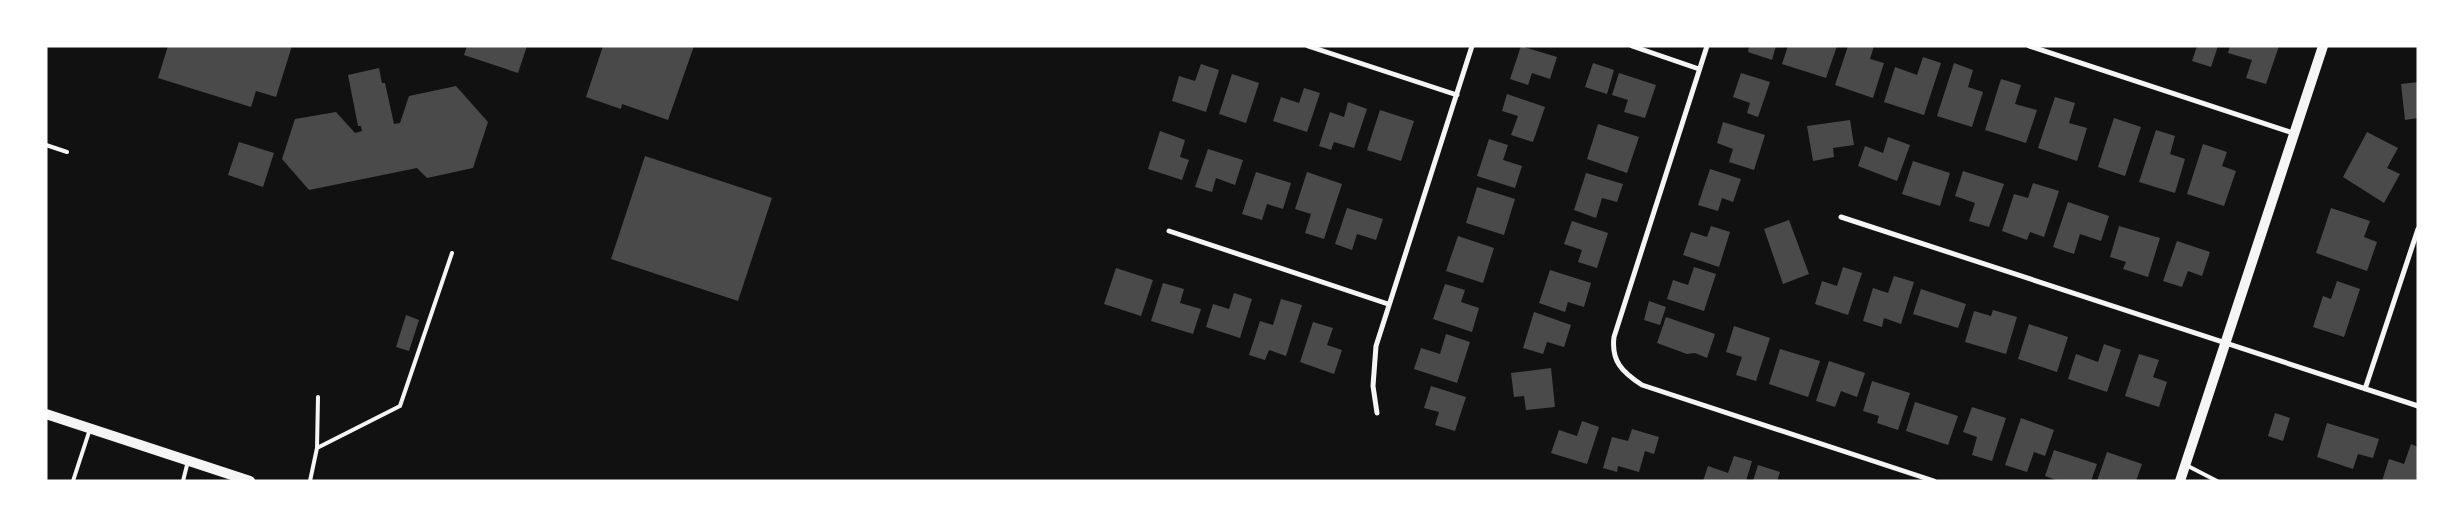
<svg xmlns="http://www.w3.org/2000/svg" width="2464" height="527" font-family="Poppins,sans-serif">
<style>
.building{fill:#4a4a4a}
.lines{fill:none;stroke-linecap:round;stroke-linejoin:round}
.service{stroke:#f5f5f5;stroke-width:4}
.minor{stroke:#f5f5f5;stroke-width:5}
.secondary{stroke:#f5f5f5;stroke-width:10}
</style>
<rect width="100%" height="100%" fill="#111"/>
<path class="building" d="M168 46H292L276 97 256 91 251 107 158 78Z
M467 46H527L518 73 464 55Z
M603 46H694L668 120 622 104 621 109 586 97Z
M1521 46 1557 57 1550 79 1532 73 1528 85 1510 79Z
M1749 46H1776L1772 60 1748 52Z
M1788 46H1837L1826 78 1782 64Z
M1848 46H1874L1870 59 1884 63 1873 98 1835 85Z
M2197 46H2218L2211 67 2192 61Z
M2230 46H2279L2266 84 2246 78 2252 60 2228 53Z
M1923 57 1941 63 1924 115 1884 102 1895 67 1917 75Z
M1593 63 1614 70 1607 94 1585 87Z
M1954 63 1973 70 1968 87 1983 92 1972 127 1937 116Z
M1201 64 1219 70 1206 112 1172 101 1179 76 1195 81Z
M379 68 382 83H385L394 124 400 123 409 96 456 86 488 122 473 168 427 178 417 168 309 190 282 159 295 119 336 112 355 133 362 131 361 126H358L348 75Z
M1619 73 1656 85 1645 118 1624 112 1628 100 1612 95Z
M1741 73 1770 82 1758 117 1747 113 1750 103 1733 97Z
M1232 74 1259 83 1246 123 1219 114Z
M2001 79 2021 85 2015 104 2037 110 2026 143 1985 130Z
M2418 82V118L2405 120 2401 84Z
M1304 88 1320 93 1307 132 1273 121 1281 97 1299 103Z
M1507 94 1545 107 1533 142 1511 135 1518 116 1502 111Z
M2055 97 2075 103 2069 123 2087 128 2077 161 2038 148Z
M1348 102 1367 109 1354 148 1334 142 1331 150 1319 146 1330 112 1344 117Z
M1380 110 1414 121 1401 161 1367 150Z
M2114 118 2141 127 2125 176 2098 167Z
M1850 120 1854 145 1833 148 1834 157 1813 161 1807 126Z
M1723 122 1765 135 1754 170 1729 162 1733 149 1717 143Z
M1598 124 1639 137 1627 173 1587 159Z
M2156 130 2175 136 2170 154 2185 159 2175 193 2139 182Z
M1160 131 1185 140 1180 157 1189 160 1182 180 1148 169Z
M2367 132 2398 148 2387 168 2400 174 2384 203 2343 177Z
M1888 137 1910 145 1897 181 1858 166 1865 146 1883 153Z
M1489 139 1508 145 1503 160 1522 166 1515 188 1477 176Z
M239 142 274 153 263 187 228 175Z
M2203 144 2227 152 2222 166 2236 171 2224 206 2187 194Z
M1208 149 1243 160 1235 185 1216 178 1212 192 1195 187Z
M645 156 772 198 738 301 611 259Z
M1913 161 1950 173 1940 206 1902 194Z
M1710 169 1741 179 1733 202 1722 198 1718 211 1698 205Z
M1963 171 2004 184 1989 227 1969 221 1975 203 1955 196Z
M1256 172 1291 183 1283 209 1267 204 1262 220 1242 214Z
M1307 172 1342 184 1324 239 1305 233 1311 214 1295 209Z
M1586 173 1623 184 1617 202 1602 198 1596 218 1574 210Z
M2033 183 2059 191 2044 237 2030 232 2027 240 2002 231 2014 194 2028 198Z
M1477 187 1515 199 1504 235 1466 223Z
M2068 202 2109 216 2101 241 2080 234 2074 254 2053 247Z
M1347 208 1383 219 1376 240 1357 234 1352 250 1335 244Z
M2331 208 2370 221 2364 237 2377 242 2367 271 2316 253Z
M1789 220 1809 274 1783 284 1764 229Z
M1572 221 1608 233 1597 268 1578 262 1582 250 1564 244Z
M1711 226 1730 232 1719 267 1683 255 1691 232 1707 237Z
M2119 226 2160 238 2148 277 2123 269 2126 262 2110 257Z
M1458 236 1494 248 1483 283 1446 271Z
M2177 241 2210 252 2202 276 2188 271 2182 287 2163 281Z
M1694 267 1716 274 1704 311 1667 299 1673 280 1688 285Z
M1843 267 1862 273 1848 315 1815 304 1822 281 1837 286Z
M1116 268 1153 280 1141 316 1104 304Z
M1550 270 1591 283 1584 307 1568 302 1565 312 1539 303Z
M1894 276 1914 282 1901 324 1884 318 1882 327 1863 321 1873 288 1888 293Z
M2337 281 2360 289 2344 337 2313 327 2323 296 2331 299Z
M1163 283 1184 289 1180 303 1201 309 1193 334 1151 321Z
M1445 284 1465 290 1461 302 1479 308 1472 332 1433 319Z
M1921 289 1966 304 1958 328 1913 314Z
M1234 293 1252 299 1240 338 1206 327 1213 304 1229 309Z
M1281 299 1302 305 1286 356 1269 350 1265 360 1249 355 1260 321 1273 325Z
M1649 301 1666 307 1660 325 1644 320Z
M1993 310 2017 317 2006 354 1965 342 1974 311 1991 316Z
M1534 312 1571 325 1564 347 1547 342 1543 354 1523 348Z
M406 315 419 320 409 351 396 347Z
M1666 317 1715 334 1707 358 1695 353 1687 354 1657 343Z
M1313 322 1333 328 1327 345 1342 350 1334 374 1300 362Z
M2029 324 2068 337 2057 372 2018 359Z
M1734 326 1770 338 1756 381 1736 375 1742 357 1726 352Z
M1446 334 1470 342 1457 383 1414 369 1421 348 1440 354Z
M2104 344 2121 350 2107 392 2068 379 2076 354 2098 362Z
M1780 349 1820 361 1808 397 1769 384Z
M2139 354 2159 360 2153 377 2167 382 2159 407 2125 396Z
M1829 361 1865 373 1857 397 1841 391 1835 407 1816 401Z
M1551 368 1555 407 1526 410 1524 396 1514 397 1511 373Z
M1872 381 1910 393 1898 430 1877 423 1879 416 1863 411Z
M1431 386 1466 397 1455 431 1435 425 1439 412 1424 408Z
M1915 402 1958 416 1948 445 1906 431Z
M1972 407 2006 418 1992 461 1972 455 1977 437 1963 432Z
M2275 413 2290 418 2283 441 2268 436Z
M2021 418 2054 430 2045 456 2034 452 2027 472 2005 465Z
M1582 421 1599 427 1587 464 1551 453 1559 430 1577 436Z
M2327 423 2379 439 2373 458 2358 454 2353 469 2317 457Z
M1632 429 1659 437 1654 454 1645 451 1639 472 1618 466 1617 472 1603 468 1612 437 1628 441Z
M2411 444 2418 447V481H2382L2389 459 2404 464Z
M2054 450 2097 464 2091 481H2059L2045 476Z
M2107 452 2142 464 2136 481H2097Z
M1734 456 1752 461 1746 481H1703L1708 466 1728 473Z
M1758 465 1780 472 1777 481H1753Z"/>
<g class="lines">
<path class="service" d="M46 145 67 152
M317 448 400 406 452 253
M2186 465 2217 481
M73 481 90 429
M183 481 188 461
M310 481 317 448 318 397"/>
<path class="minor" d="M1308 46 1457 95
M1632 46 1699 69
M1707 46 1614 337C1611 361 1622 372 1642 385L1934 481
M2029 46 2293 133
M1841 217 2418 406
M1169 231 1388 304
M2365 389 2418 229
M1377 413 1373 386 1376 346 1472 46"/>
<path class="secondary" d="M46 414 250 481
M2180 481 2323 46"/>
</g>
<rect width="2464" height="527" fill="none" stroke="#ffffff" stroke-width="95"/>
</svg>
